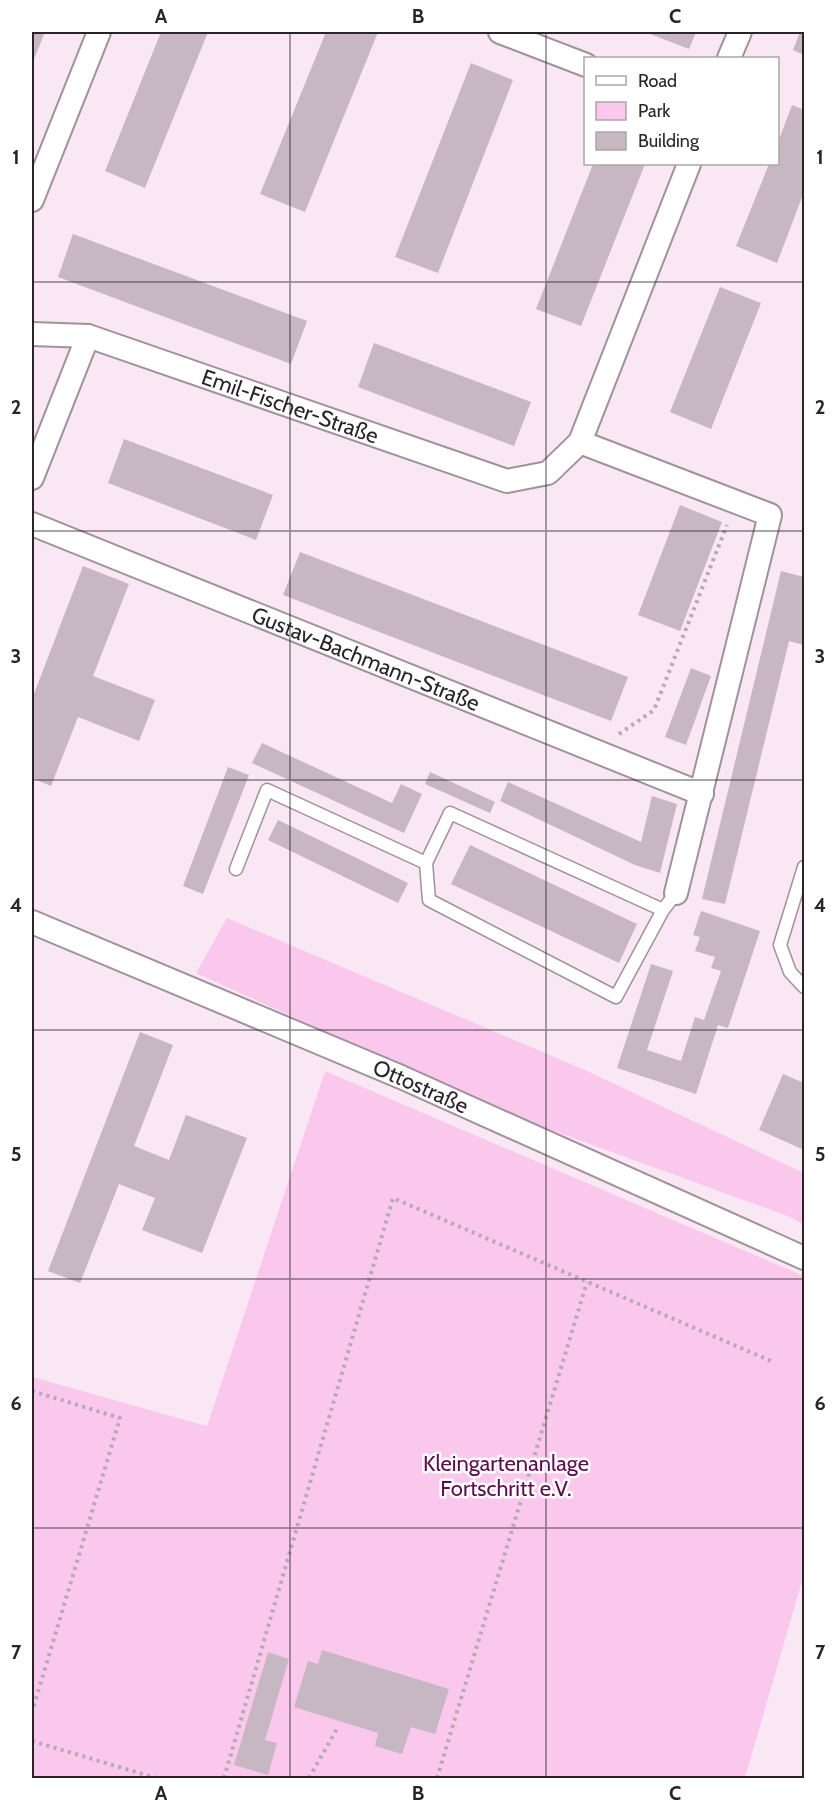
<svg xmlns="http://www.w3.org/2000/svg" width="836" height="1810" font-family="Cabin,sans-serif">
<style>
.green{fill:#fac8ec}
.building{fill:#c7b7c2}
.lines{fill:none;stroke-linecap:round;stroke-linejoin:round}
.lane-casing{stroke:#a0919b;stroke-width:15}
.street-casing{stroke:#a0919b;stroke-width:26}
.path{stroke:#b6a9b2;stroke-width:4;stroke-dasharray:3 4.5;stroke-linecap:butt}
.lane{stroke:#fff;stroke-width:12}
.street{stroke:#fff;stroke-width:22}
.grid{fill:none;stroke:#2a2428;stroke-width:1.5;stroke-opacity:0.55}
.labels{text-anchor:middle;dominant-baseline:central;stroke-width:5;stroke-linejoin:round;paint-order:stroke}
.street-label{font-size:22px;fill:#2a2428;stroke:#fff}
.park-label{font-size:22px;fill:#600a52;stroke:#fff}
.neatline{fill:none;stroke:#2a2428;stroke-width:2}
.grid-label{font-size:20px;text-anchor:middle;font-weight:bold;fill:#2a2428}
</style>
<rect width="100%" height="100%" fill="#f9e8f4"/>
<path class="green" d="M227 918 585 1070 804 1173V1225L790 1217 502 1112 196 973Z
M325 1071 804 1276V1574L745 1778H32V1377L207 1426Z"/>
<path class="building" d="M32 32H45L32 64Z
M161 32H208L145 188 105 171Z
M326 32H378L305 212 260 194Z
M645 32H696L689 49Z
M800 32H804V55L793 50Z
M471 63 513 80 438 273 395 257Z
M792 105 804 110V192L777 263 736 246 769 164H778V142Z
M593 164H645L581 326 536 309Z
M73 234 307 321 291 364 58 277Z
M720 287 761 303 711 429 670 412Z
M374 343 531 402 514 446 358 387Z
M124 439 273 495 256 540 108 483Z
M680 505 722 522 680 631 638 615Z
M300 552 628 677 611 721 283 595Z
M83 566 129 584 93 676 155 700 139 741 78 717 51 786 32 778V699Z
M781 571 804 577V645L789 641 725 904 702 899Z
M691 668 711 676 686 745 665 737Z
M262 743 392 803 401 784 422 794 404 833 252 763Z
M228 767 249 775 203 894 183 886Z
M430 772 495 802 490 813 425 784Z
M508 782 641 842 652 796 677 804 660 873 635 865 500 801Z
M278 820 408 883 398 903 268 840Z
M470 845 637 924 619 963 451 884Z
M701 911 760 931 728 1028 718 1025 696 1094 617 1068 651 964 673 971 647 1050 681 1061 695 1017 704 1020 721 971 711 968 715 957 695 951 700 937 693 935Z
M140 1032 173 1045 134 1146 169 1160 186 1115 247 1138 202 1253 142 1230 155 1198 119 1184 80 1283 48 1271Z
M783 1074 804 1083V1150L759 1130Z
M322 1650 449 1689 435 1734 411 1727 402 1754 375 1746 378 1733 294 1707 308 1661 318 1664Z
M268 1652 289 1659 265 1740 277 1743 268 1775 234 1765Z"/>
<g class="lines">
<defs>
<path id="lane" d="M426 863 450 813 663 910
M804 867 780 945 790 972 804 987
M236 869 267 790 426 863 429 900 616 997 663 910 676 893"/>
<g id="street">
<path d="M500 32 586 65"/>
<path d="M729 58 740 32"/>
<path d="M32 200 99 32"/>
<path id="s1" d="M32 334 88 336 507 481 548 473 580 442 689 164"/>
<path d="M580 442 770 515 676 893"/>
<path d="M32 478 88 336"/>
<path id="s2" d="M32 524 702 794"/>
<path id="s3" d="M32 922 401 1077 804 1258"/>
</g>
</defs>
<use href="#lane" class="lane-casing"/>
<use href="#street" class="street-casing"/>
<path class="path" d="M619 734 654 710 727 525
M32 1391 120 1418 32 1712
M32 1741 156 1778
M224 1778 393 1198 771 1361
M309 1778 338 1727
M437 1778 587 1282"/>
<use href="#lane" class="lane"/>
<use href="#street" class="street"/>
</g>
<path class="grid" d="M290 32V1778M546 32V1778M32 282H804M32 531H804M32 780H804M32 1030H804M32 1279H804M32 1528H804"/>
<g class="labels">
<g class="street-label">
<text stroke="none"><textPath href="#s1" startOffset="270">Emil-Fischer-Straße</textPath></text>
<text stroke="none"><textPath href="#s2" startOffset="360">Gustav-Bachmann-Straße</textPath></text>
<text stroke="none"><textPath href="#s3" startOffset="422">Ottostraße</textPath></text>
</g>
<g class="park-label">
<text x="506" y="1463">Kleingartenanlage<tspan x="506" dy="25">Fortschritt e.V.</tspan></text>
</g>
</g>
<rect width="836" height="1810" fill="none" stroke="#ffffff" stroke-width="66"/>
<rect x="584" y="57" width="195" height="108" fill="#ffffff" stroke="#aaa7a9" stroke-width="1.5"/>
<rect x="596" y="76" width="30" height="9" fill="#ffffff" stroke="#aaa7a9" stroke-width="1.5"/>
<text x="638" y="87" font-size="18" fill="#2a2428">Road</text>
<rect x="596" y="102" width="30" height="18" fill="#fac8ec" stroke="#aaa7a9" stroke-width="1.5"/>
<text x="638" y="117" font-size="18" fill="#2a2428">Park</text>
<rect x="596" y="132" width="30" height="18" fill="#c7b7c2" stroke="#aaa7a9" stroke-width="1.5"/>
<text x="638" y="147" font-size="18" fill="#2a2428">Building</text>
<rect x="33" y="33" width="770" height="1744" class="neatline"/>
<g class="grid-label">
<text x="161" y="23">A</text>
<text x="418" y="23">B</text>
<text x="675" y="23">C</text>
<text x="16" y="164">1</text>
<text x="820" y="164">1</text>
<text x="16" y="414">2</text>
<text x="820" y="414">2</text>
<text x="16" y="663">3</text>
<text x="820" y="663">3</text>
<text x="16" y="912">4</text>
<text x="820" y="912">4</text>
<text x="16" y="1161">5</text>
<text x="820" y="1161">5</text>
<text x="16" y="1410">6</text>
<text x="820" y="1410">6</text>
<text x="16" y="1659">7</text>
<text x="820" y="1659">7</text>
<text x="161" y="1800">A</text>
<text x="418" y="1800">B</text>
<text x="675" y="1800">C</text>
</g>
</svg>
